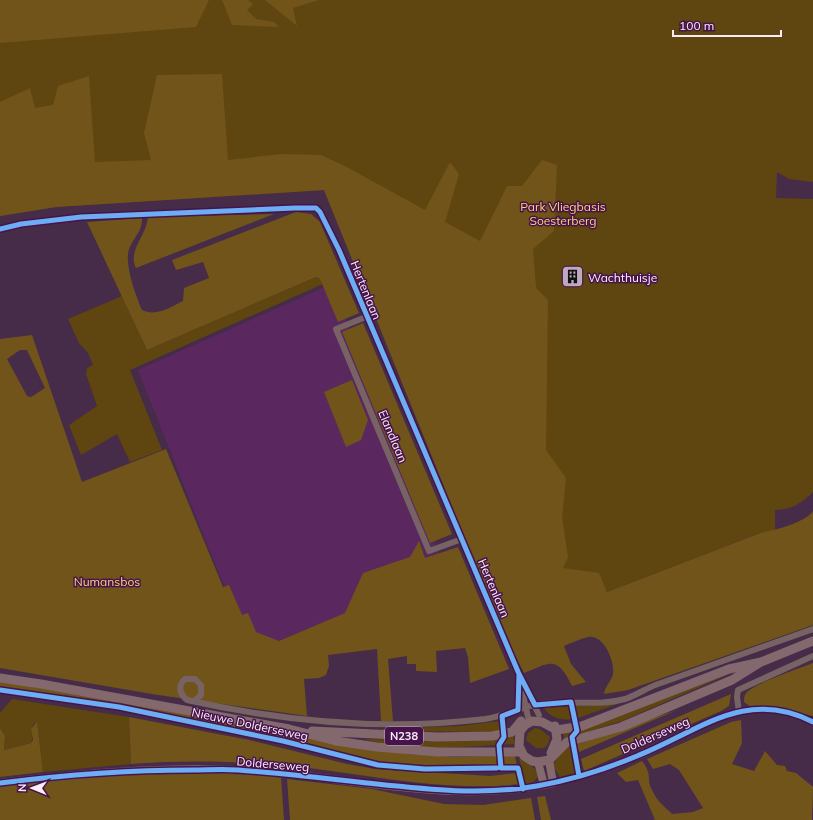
<svg xmlns="http://www.w3.org/2000/svg" width="813" height="820" font-family="Mulish,sans-serif">
<style>
.built{fill:#5b275f}
.green{fill:#5f450f}
.forest{fill:#715419;fill-rule:evenodd}
.lines{fill:none;stroke-linecap:round;stroke-linejoin:round}
.street{stroke:#776264;stroke-width:6}
.secondary{stroke:#846a6e;stroke-width:8}
.primary{stroke:#83686e;stroke-width:9}
.cycleway-casing{stroke:#46144a;stroke-width:8}
.cycleway{stroke:#6dadf4;stroke-width:5}
.labels{text-anchor:middle;dominant-baseline:central;stroke-width:3;stroke-linejoin:round;paint-order:stroke}
.shield{fill:#46144a;stroke:#c7abc9;stroke-width:1}
.shield-label{font-size:11px;font-weight:bold;fill:#feecff}
.park-label{font-size:12px;fill:#fcd37b;stroke:#46144a}
.poi-label{font-size:12px;fill:#feecff;stroke:#46144a;text-anchor:start}
.street-label{font-size:12px;fill:#feecff;stroke:#46144a}
</style>
<rect width="100%" height="100%" fill="#462c49"/>
<path class="built" d="M332 284 446 571 279 643 250 634 220 576 138 370Z"/>
<path class="green" d="M0 0H813V182L789 179 777 172 776 198 813 199V492C802 503 791 510 775 510V530L763 532 503 632 324 190 56 207 0 216Z
M316 277 320 279 323 284 130 370 162 450 130 462 117 434 81 455 69 425 97 406 86 374 87 368 93 365 88 353 79 343 68 319 122 296 147 350Z
M732 673 622 721 564 739 563 732 636 709Z
M12 699 129 717 131 764 43 772 37 721C27 728 35 734 31 743L4 750 5 736 0 728V713Z
M617 704 578 718 575 706Z
M571 706 574 719C562 721 550 718 543 707Z
M500 721 501 732 380 731 383 729 460 726Z
M535 728 540 729 550 737 548 744 544 748H536L526 740 528 733Z
M514 735V744C466 746 411 754 364 739L445 740Z
M572 744 577 772 560 777 553 766C556 756 565 751 572 744Z
M519 757C533 764 550 780 524 784Z"/>
<path class="forest" d="M0 0H209L196 27 0 43Z
M222 0H248L253 4 247 10 256 19 274 22 279 27 232 25Z
M265 0H319L293 8 297 26Z
M222 74 228 160 282 154 321 155 345 166 425 210 450 162 459 174 445 222 480 241 507 186H522L542 160 557 165 554 231 533 249 536 288 548 300 546 450 566 478 562 517 568 557 563 568 599 573 607 592 763 532C776 530 806 522 813 511V625L628 690 604 694C605 686 611 682 613 674 615 662 604 634 588 637 580 639 571 643 564 646L571 664 586 682 572 686C557 655 551 662 524 673L503 632 324 190 56 207 0 216V102L30 88 35 108 53 105 58 86 89 76 95 162 151 160 144 133 157 75Z
M296 212 311 214 320 222 359 313 338 322 320 279 316 277 147 350 87 222 142 218C143 231 133 238 129 249 124 264 136 296 142 310 156 317 171 307 183 301L184 288 209 278 203 262 176 270 172 260Z
M274 214 136 268C127 251 147 235 148 217Z
M363 323 452 534 430 543 342 332Z
M32 335 82 482 166 449 223 587 229 585 242 615 248 613 256 632 279 641 345 613 363 573 410 557 419 541 425 558 458 547 509 669 470 683 468 657 465 648 436 651 437 672 416 671V664H407V656L388 659 393 721H381L377 649 328 655 329 666 326 675 319 678 304 679 307 716 158 695 0 668V339ZM20 350H27L45 388 31 397 27 396 7 359Z
M352 380 368 420 361 440 346 447 324 392Z
M813 663V716L777 707H751L744 702C744 699 744 696 746 693 755 683 798 669 813 663Z
M0 681 407 754 456 757 515 756 517 766C456 770 390 768 330 755 302 749 275 740 248 734 166 716 83 703 0 691Z
M731 694 729 706 721 711 584 771 581 759Z
M677 710 579 752 577 744Z
M129 717 249 740 347 764 375 769 490 776 518 773 520 784C440 793 359 772 280 765 231 761 181 760 131 764Z
M741 720 742 743 732 764 754 771 765 751 777 765 785 766 787 771 796 773 813 787 812 820H655L638 780 626 782 617 773 642 761C653 775 646 779 652 790 656 800 665 807 672 814L693 812 703 808 679 770 670 764 653 769 647 759 731 722Z
M37 721 43 772 0 777V728L5 736 4 750 31 743 33 740 31 729Z
M169 772 281 776 284 820H0V787L85 777Z
M287 779 372 789 444 804 483 805 531 798 535 820H290Z
M545 796 551 820H541L537 797Z"/>
<g class="lines">
<path class="street" d="M0 229 21 224 81 217 295 208H316L320 212 339 250 519 674 539 715
M366 317 336 329 429 551 462 539
M519 677 528 717
M195 700 201 695V685L195 679H185C177 686 180 694 187 700 285 722 385 731 485 719 506 716 524 705 545 703 571 701 600 706 625 699 637 695 648 687 661 683 711 665 762 647 813 629
M739 712 737 697 738 690 813 656
M553 783C581 775 610 767 637 757 698 732 745 687 813 722"/>
<path class="secondary" d="M538 762 544 785
M0 783C78 774 156 767 235 770 340 774 448 806 553 783L549 760"/>
<path class="primary" d="M761 662 732 680 621 727 567 742 549 760 538 762 532 761 524 756 519 746 520 731 525 725 532 721 542 722 557 730 582 726 729 669 761 662 813 641
M0 678 41 684 289 729 336 741 377 747 437 752H522
M312 731 437 737 492 736 512 732 521 721
M551 753 557 739 555 726"/>
<defs>
<path id="cycleway" d="M0 229 21 224 81 217 295 208H316L320 212 339 250 519 674 535 705 571 702 577 731 572 737 579 776
M519 674 518 710 502 716 504 737 499 745 501 768H518L523 789
M0 690 119 707 283 741 378 765 425 769 497 768
M0 783C64 775 127 770 192 770 207 770 222 769 238 770 281 773 324 778 367 783 423 789 481 796 537 786 571 780 606 769 637 756 698 732 745 687 813 722"/>
</defs>
<use href="#cycleway" class="cycleway-casing"/>
<use href="#cycleway" class="cycleway"/>
</g>
<defs>
<symbol id="building-square" viewBox="-11 -11 22 22"><rect x="-9" y="-9" width="18" height="18" rx="4" fill="#bea9bf" stroke="#46144a"/><path d="M-4-6H4V6H1V3H-1V6H-4ZM-2.5-4.3h1.7v1.8h-1.7ZM.8-4.3h1.7v1.8H.8ZM-2.5-1h1.7V.8h-1.7ZM.8-1h1.7V.8H.8Z" fill="#111"/></symbol>
</defs>
<g fill-rule="evenodd">
<use href="#building-square" x="560" y="264" width="25" height="25"/>
</g>
<g class="labels">
<rect class="shield" x="385" y="727" width="38" height="18" rx="3"/>
<g class="shield-label">
<text x="404" y="736">N238</text>
</g>
<g class="park-label">
<text x="563" y="206">Park Vliegbasis<tspan x="563" dy="14">Soesterberg</tspan></text>
<text x="107" y="581">Numansbos</text>
</g>
<g class="poi-label">
<text x="588" y="277">Wachthuisje</text>
</g>
<g class="street-label">
<text transform="translate(366 290) rotate(68)">Hertenlaan</text>
<text transform="translate(393 436) rotate(67)">Elandlaan</text>
<text transform="translate(494 588) rotate(67)">Hertenlaan</text>
<text transform="translate(250 724) rotate(12)">Nieuwe Dolderseweg</text>
<text transform="translate(655 735) rotate(-24)">Dolderseweg</text>
<text transform="translate(273 764) rotate(5)">Dolderseweg</text>
</g>
</g>
<g transform="translate(32 788) rotate(271)" stroke="#46144a" stroke-width="3" paint-order="stroke">
<path d="M0-3L7 15L0 10L-7 15Z" fill="#feecff"/>
<text y="-6" font-size="11" font-weight="bold" text-anchor="middle" fill="#feecff">N</text>
</g>
<path d="M673 30v6h108v-6" fill="none" stroke="#feecff" stroke-width="2"/>
<text x="679" y="30" font-size="12" fill="#feecff" stroke="#46144a" stroke-width="3" paint-order="stroke">100 m</text>
</svg>
